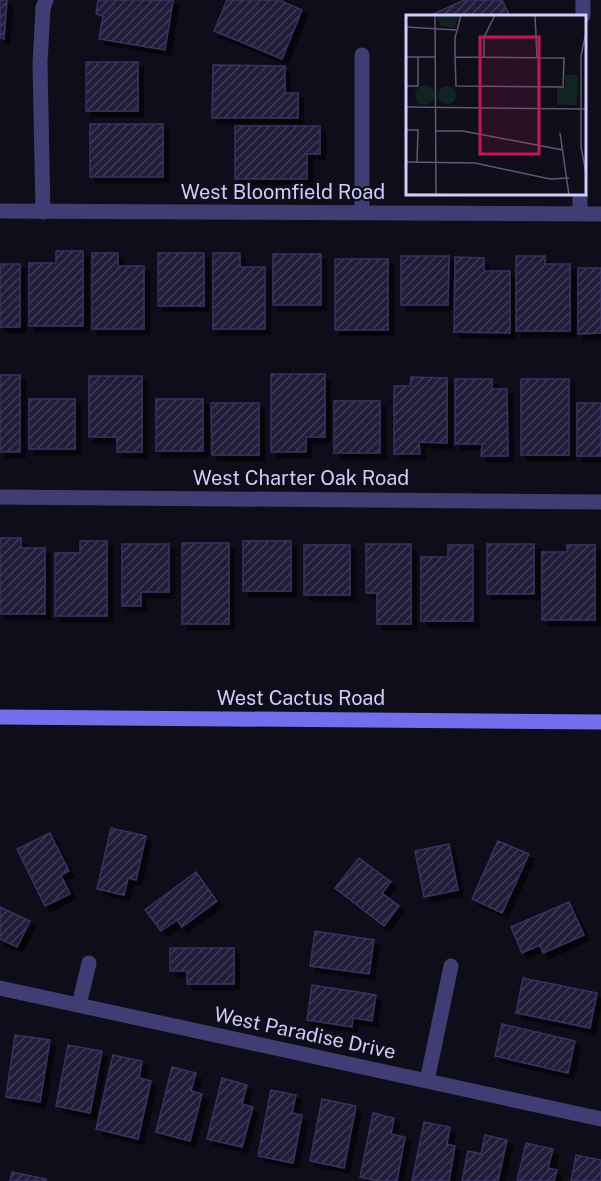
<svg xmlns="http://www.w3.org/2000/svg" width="601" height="1181" font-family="'Public Sans',sans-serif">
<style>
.building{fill:url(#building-hatch);stroke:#3a3062;stroke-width:1.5;filter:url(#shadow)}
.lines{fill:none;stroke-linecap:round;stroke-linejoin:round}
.street{stroke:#3f3d74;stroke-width:15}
.secondary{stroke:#726fed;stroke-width:15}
.labels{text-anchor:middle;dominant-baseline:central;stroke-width:4.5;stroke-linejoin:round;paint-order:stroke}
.street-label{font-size:20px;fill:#d1ccf9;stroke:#0f0d1a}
.inset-road{fill:none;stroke:#5d5973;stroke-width:1.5}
.view{fill:#c2185b;fill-opacity:0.15;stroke:#c2185b;stroke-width:3}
.inset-edge{fill:none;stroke:#d1ccf9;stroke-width:3}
</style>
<defs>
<pattern id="building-hatch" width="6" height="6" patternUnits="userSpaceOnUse" patternTransform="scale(1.5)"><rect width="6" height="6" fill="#211b39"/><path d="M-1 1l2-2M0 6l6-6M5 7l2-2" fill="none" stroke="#403b56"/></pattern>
<filter id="shadow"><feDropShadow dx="5.5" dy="5.5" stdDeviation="0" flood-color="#0009"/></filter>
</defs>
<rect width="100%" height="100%" fill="#0f0d1a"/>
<path class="building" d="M0 0H7L4 39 0 38Z
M98 0H173L165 50 99 39 103 16 96 14Z
M227 0H279L302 10 282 59 214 31Z
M464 0H502L510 16H429Z
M86 62H138V111H86Z
M213 65 285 66V93H298V118H212Z
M90 124H163V177H90Z
M235 126H320V154H307V179H235Z
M56 251H83V326H29V263H56Z
M92 253H118V266H144V329H92Z
M158 253H204V306H158Z
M213 253H240V267H265V329H213Z
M273 254H321V305H273Z
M401 256H449L448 305H401Z
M516 256H545V264H570V331H516Z
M455 257 484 258V271H510V333L454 332Z
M335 259H388V330H335Z
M0 264H20V327H0Z
M578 268H601V333L578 334Z
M271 374H325V437H306V452H271Z
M0 375H20V452H0Z
M89 376H142V452H117V437H89Z
M411 377 447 378V443L419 442 420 454H394V386H410Z
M455 379H492V389H507L508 456H481L482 444H455Z
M521 379H569V455H521Z
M29 399H75V449H29Z
M156 399H203V451H156Z
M334 401H380V453H334Z
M211 403H259V455H212Z
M577 403H601V456H577Z
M0 538H21V548H45V614H0Z
M80 541H107V616H55V553H80Z
M243 541H291V591H243Z
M182 543H229V624H182Z
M122 544H169V592H141V606H122Z
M366 544H411V624H377V593H366Z
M487 544H534V594H487Z
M304 545H350V595H304Z
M448 545H473V621H421V557H448Z
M567 545H595V620H542V552H567Z
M111 828 146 836 136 880 128 878 124 895 97 889Z
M50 833 69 871 61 875 70 894 45 906 17 849Z
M498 841 529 854 502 913 472 899Z
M449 844 458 890 424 897 415 851Z
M359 858 391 882 382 893 399 906 384 926 335 888Z
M196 872 217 901 182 927 177 920 161 931 145 910Z
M569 902 584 935 543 953 540 945 522 953 511 927Z
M0 907 30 921 17 947 0 939Z
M315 931 374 940 369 974 310 966Z
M170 948H234V984H187V971H170Z
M523 978 597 993 590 1028 516 1013Z
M312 985 376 995 372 1021 353 1018 352 1027 307 1020Z
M502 1024 575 1041 568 1073 495 1056Z
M15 1035 50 1040 40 1102 6 1097Z
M68 1045 102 1051 90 1113 56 1106Z
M113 1055 142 1061 139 1078 151 1081 138 1139 96 1129Z
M172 1067 196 1073 191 1091 202 1094 190 1141 156 1132Z
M222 1078 247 1085 242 1104 253 1107 242 1147 207 1139Z
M271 1090 296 1095 292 1113 302 1115 293 1163 258 1156Z
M322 1099 356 1106 344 1168 310 1161Z
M373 1113 394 1118 391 1134 405 1137 397 1181H378L360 1177Z
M424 1122 450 1127 447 1144 455 1146 449 1181H412Z
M485 1135 507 1140 498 1181H462L468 1151 481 1154Z
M526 1143 553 1149 548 1168 557 1170 554 1181H517Z
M576 1155 601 1160V1181H571Z
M12 1172 46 1179V1181H10Z"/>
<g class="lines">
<path class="street" d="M583 16V0
M0 211 601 214
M43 212 40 64 43 8 46 0
M362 213V55
M580 214V194
M0 497 601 502
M0 988 601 1119
M79 1005 89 963
M427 1081 451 966"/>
<path class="secondary" d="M0 717 601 722"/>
</g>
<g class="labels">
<g class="street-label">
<text x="283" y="192">West Bloomfield Road</text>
<text x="301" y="478">West Charter Oak Road</text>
<text x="301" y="698">West Cactus Road</text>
<text transform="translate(305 1033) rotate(12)">West Paradise Drive</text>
</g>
</g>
<g transform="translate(406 15)">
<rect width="180" height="180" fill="#0f0d1a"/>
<path d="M31 0H54L48 13 34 11ZM159 60H172L171 90H151V73L159 72ZM9 80a10 10 0 1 1 20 0a10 10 0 1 1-20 0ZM32 80a9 9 0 1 1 18 0a9 9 0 1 1-18 0Z" fill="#112323"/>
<path class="inset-road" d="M29 0 30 179M129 0 131 43M0 12 50 15M180 17 175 41V132L180 158M0 42H30M49 42 158 43 157 72 50 71 49 42V23L55 0M78 43V22L89 0M0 71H12V42M0 92 180 94M0 115H12L11 147M30 116H57L157 135M154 118 163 180M0 147 69 148 144 164 163 163M0 179 81 180"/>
<path class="view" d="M74 22H133V139H74Z"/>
<rect width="180" height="180" class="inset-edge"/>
</g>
</svg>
